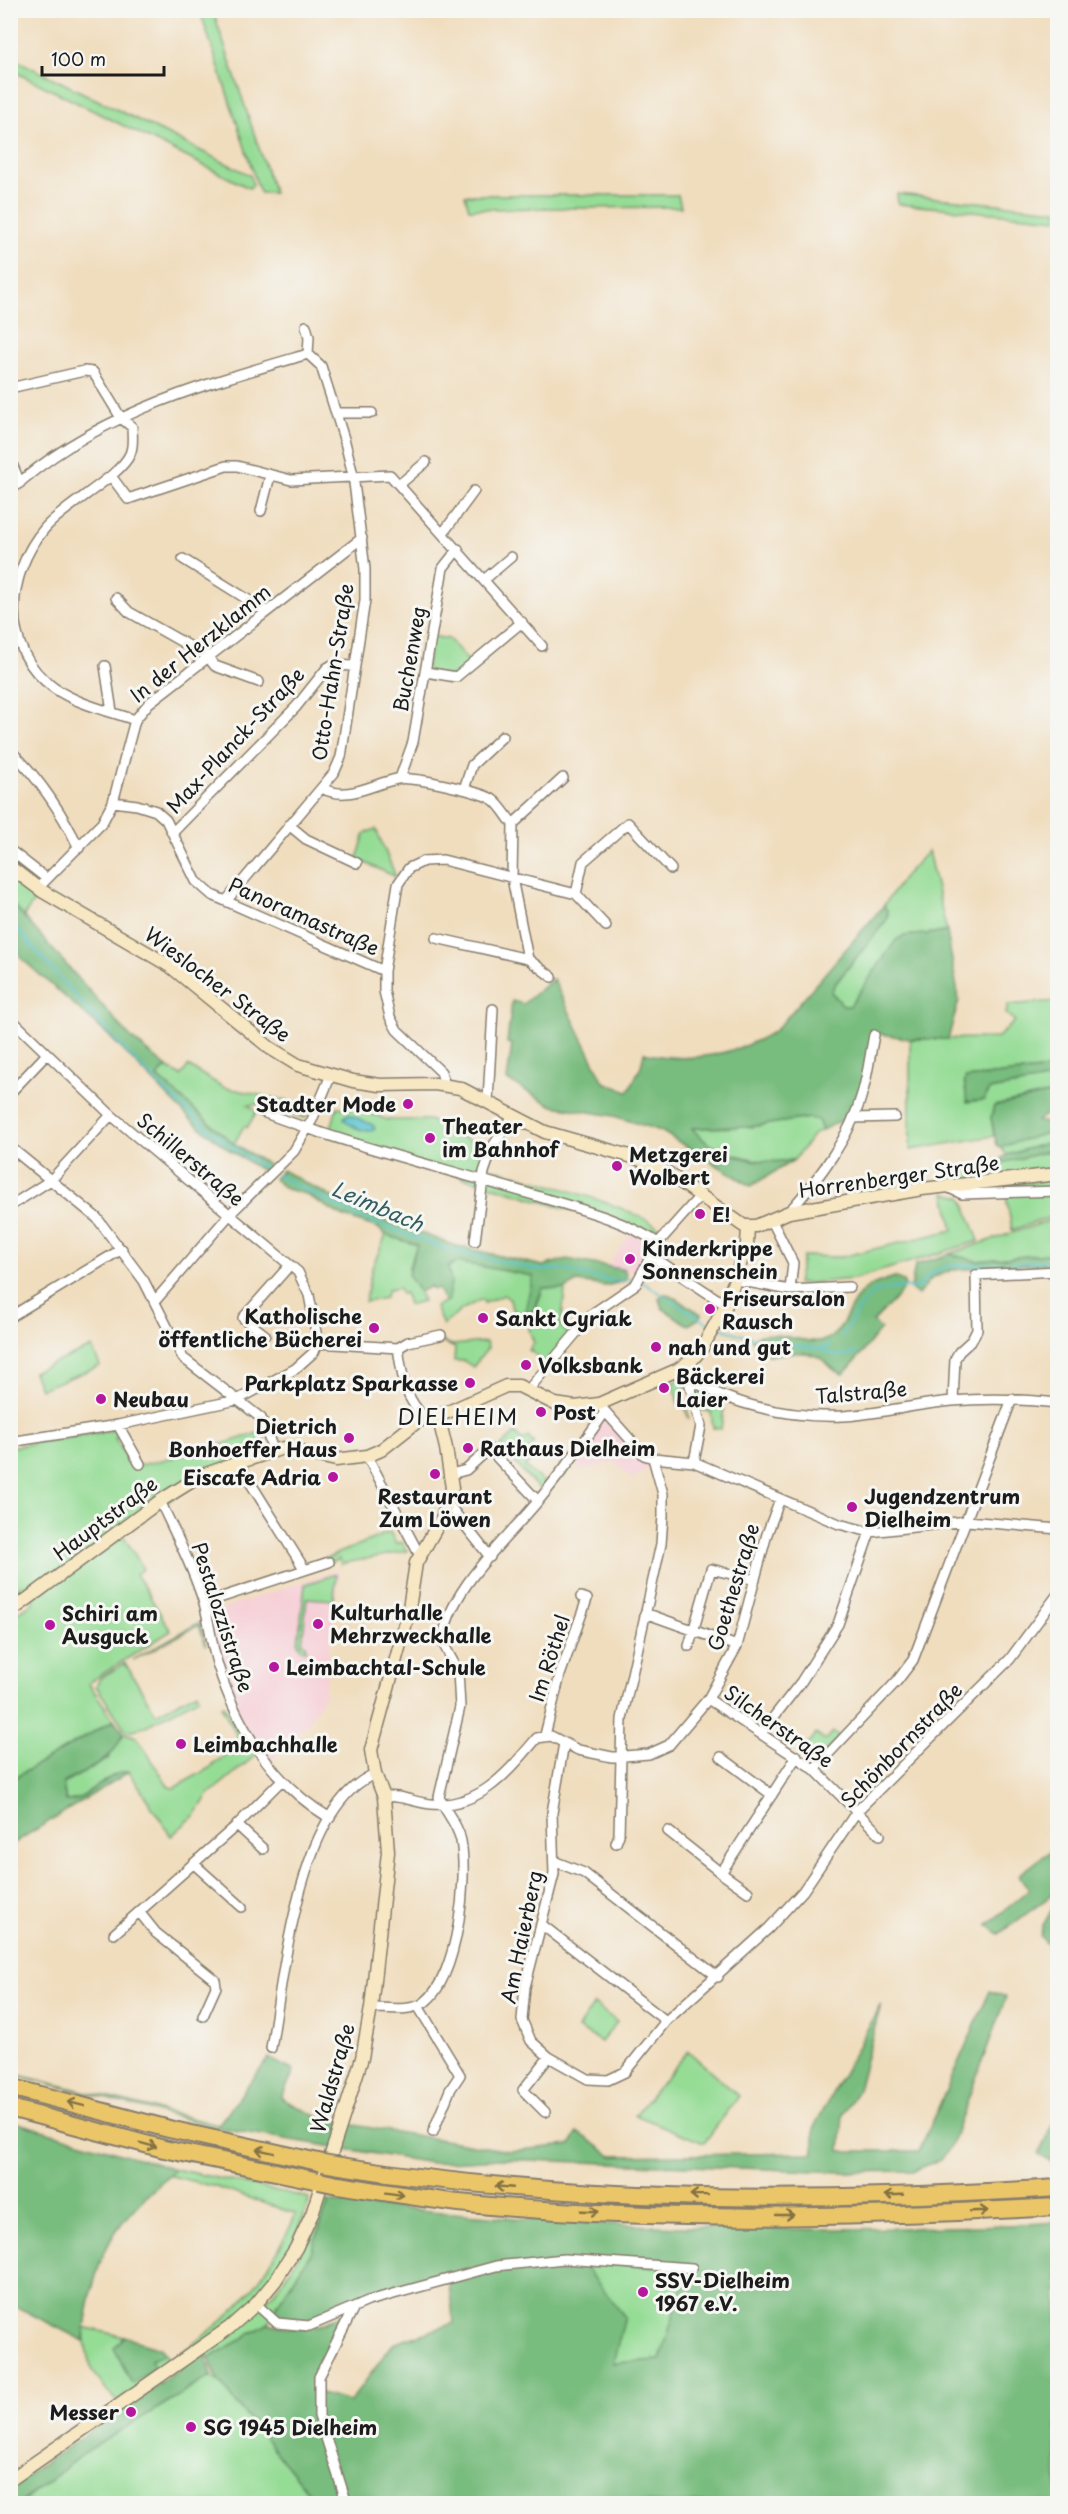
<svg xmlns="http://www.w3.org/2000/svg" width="1068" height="2514" font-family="'Playpen Sans',sans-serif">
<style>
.built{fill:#f6cfd7}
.green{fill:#95dc95;stroke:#587c58;stroke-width:1.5}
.forest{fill:#78bc7e;stroke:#4a6c4d;stroke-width:1.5;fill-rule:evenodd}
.water{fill:#54c1cc;stroke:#386e74;stroke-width:1.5}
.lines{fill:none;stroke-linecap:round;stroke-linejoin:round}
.stream{stroke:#54c1cc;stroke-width:2}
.street-casing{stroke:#867c6d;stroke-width:12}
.secondary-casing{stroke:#867c6d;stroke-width:15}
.highway-casing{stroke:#867c6d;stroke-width:20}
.street{stroke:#fff;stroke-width:9}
.secondary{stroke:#f7e8c3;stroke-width:12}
.highway{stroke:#ebc669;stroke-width:16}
.highway-bridge-casing{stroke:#867c6d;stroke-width:20;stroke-linecap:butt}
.highway-bridge{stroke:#ebc669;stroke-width:16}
.oneway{stroke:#847142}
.poi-dot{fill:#b5179e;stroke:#f6f6f2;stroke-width:2}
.labels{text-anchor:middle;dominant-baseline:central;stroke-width:6;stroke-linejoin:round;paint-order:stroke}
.street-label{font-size:20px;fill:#1c1c1c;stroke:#f6f6f2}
.poi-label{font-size:20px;font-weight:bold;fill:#1c1c1c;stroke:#f6f6f2;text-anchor:start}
.water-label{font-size:21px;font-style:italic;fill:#325e62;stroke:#f6f6f2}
.quarter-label{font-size:22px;letter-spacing:1.5px;fill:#1c1c1c;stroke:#f6f6f2}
</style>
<rect width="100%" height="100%" fill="#f6f6f2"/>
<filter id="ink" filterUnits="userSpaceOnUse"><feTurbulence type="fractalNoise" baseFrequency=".0167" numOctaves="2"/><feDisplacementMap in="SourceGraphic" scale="12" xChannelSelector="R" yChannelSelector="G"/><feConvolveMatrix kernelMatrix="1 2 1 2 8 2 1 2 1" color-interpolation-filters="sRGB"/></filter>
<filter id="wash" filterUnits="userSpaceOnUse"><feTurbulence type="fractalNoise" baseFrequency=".008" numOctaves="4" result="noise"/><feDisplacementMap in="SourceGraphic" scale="24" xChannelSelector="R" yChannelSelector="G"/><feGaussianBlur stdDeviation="1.35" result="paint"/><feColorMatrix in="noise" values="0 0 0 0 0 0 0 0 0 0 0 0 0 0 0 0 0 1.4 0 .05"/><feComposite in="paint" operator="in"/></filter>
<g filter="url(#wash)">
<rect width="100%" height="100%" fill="#f0ddbe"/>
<path class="built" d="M630 1234 642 1237 650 1244 651 1249 638 1272 607 1268Z
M605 1419 632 1446 651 1467 632 1479 615 1462 582 1470 572 1463Z
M339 1570 324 1697 307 1724 269 1764 236 1712 206 1614Z"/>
<path class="green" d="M200 11H213L274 193H260Z
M10 57 250 175 253 185 249 188 11 70Z
M897 194 1057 210V219L898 204Z
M465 195H678L681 207 469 209Z
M431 636 449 639 472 665 456 677 426 672Z
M376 829 396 877 357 859 365 833Z
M928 851 947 932 904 936 850 1006H844L831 992 835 984 885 922 888 913 884 905 903 878Z
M10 876 38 896 23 917 11 902Z
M1057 1001V1065L1050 1069 966 1078 988 1094 989 1090 1057 1078V1092L994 1106 991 1118 994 1136 910 1150V1039L997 1038 1015 1021 1006 1014 1008 1005Z
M188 1066 223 1087 310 1106 305 1118 259 1104 248 1105 257 1111 247 1128 244 1126 234 1144 157 1077 167 1067 181 1076Z
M337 1107 362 1110 388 1120H429L491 1152 487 1167C525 1178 639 1206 664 1232L661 1235H651L329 1136Z
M809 1118 818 1119 822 1130 814 1134 794 1160 770 1163 736 1155 709 1147 691 1128 749 1127Z
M1057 1130V1140L1007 1155 1000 1147Z
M1057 1149V1169L954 1181 953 1175Z
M1057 1178V1215L1012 1230 1006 1196 955 1188Z
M945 1193 962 1197 979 1241 854 1279 797 1284 803 1256 841 1257 953 1230Z
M1057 1218V1253L977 1261 949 1254Z
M386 1235 417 1245 408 1269 423 1301 408 1305 405 1293 401 1294 399 1288 388 1290 385 1298 365 1302 372 1268Z
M457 1262 533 1276 523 1322 517 1324V1312L512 1309 510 1300 504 1295 484 1303 482 1299 463 1309 443 1325 435 1307 449 1299 451 1281 447 1267Z
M543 1288 565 1289 561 1327 572 1336 548 1364 529 1350 534 1343 529 1330Z
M438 1340 452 1345 486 1342 488 1348 473 1367 464 1361H454L455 1348Z
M92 1347 100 1366 40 1389 33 1372Z
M681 1380 686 1382V1389L682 1390 689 1419 684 1405 679 1407 673 1382Z
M692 1386 705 1392 701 1404 724 1408 721 1429 713 1428 711 1412 701 1410Z
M116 1430 120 1436 115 1438 130 1464 135 1462 137 1466 203 1450 264 1431V1447L226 1464 37 1585 19 1586 20 1599 17 1601 10 1598V1447Z
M515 1433 522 1441 528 1437 534 1443 526 1452 533 1459 525 1467 548 1485 544 1489 538 1488 500 1447Z
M390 1532 396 1544 402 1542 407 1551 341 1564 339 1559 312 1568 322 1560Z
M124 1536 143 1569 136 1574 171 1631 91 1681 89 1684 114 1720 11 1780V1617L34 1602 32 1598Z
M336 1574 334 1600 307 1598 302 1643 306 1644V1650L301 1649 298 1643 305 1584Z
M200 1622 206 1646 199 1625 133 1660Z
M125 1663 156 1714 197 1692 199 1698 142 1728 126 1731 96 1686 100 1678Z
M223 1705 257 1754 208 1795 196 1814 171 1836 129 1772C105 1771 89 1801 66 1801L63 1784 108 1759 124 1733 137 1737 169 1787 174 1788 213 1766 212 1764 224 1757 222 1749 239 1739 221 1706Z
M833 1732 839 1737 817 1761 810 1762 800 1754 816 1734 825 1740Z
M594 2004 617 2022 601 2042 578 2028Z
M688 2051 739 2096 704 2143 635 2115Z
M11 2073 218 2125 219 2128 11 2074Z
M175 2169 310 2198C301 2226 291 2253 274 2277 239 2326 166 2367 117 2402 93 2376 85 2363 84 2327L124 2337 115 2348 132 2383 151 2360 165 2354 169 2360C233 2319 265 2284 296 2214L216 2187 167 2175Z
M321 2201H329L311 2253 273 2312 269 2323 209 2358 205 2349C226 2332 248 2317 267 2299 294 2274 309 2234 321 2201Z
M581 2262 688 2268 660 2360 613 2364Z
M211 2376 218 2380 317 2503 20 2504 90 2449Z"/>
<path class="forest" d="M11 902 131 1038 167 1067 157 1077 234 1144 271 1166 264 1172 229 1150 191 1120 107 1034 21 958 11 940Z
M884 905 888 913 885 922 835 984 831 992 844 1006H850L896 940 903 936 947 932 959 1000 948 1039H910L877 1033 859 1094 848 1118 822 1130 818 1120 809 1118 749 1127 692 1128C715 1157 758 1165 794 1160L751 1186 661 1131 614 1116 553 1106 507 1080 512 1044 507 1043 512 1001 523 1004 553 979 604 1082 628 1092 641 1066 644 1053C688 1064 737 1055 776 1030Z
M1057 1065V1078L989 1090 984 1100 967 1102 964 1081 966 1078 1049 1069Z
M1057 1092V1106L1037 1121 1057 1125V1130L1000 1147 997 1145 991 1118 994 1106Z
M1057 1140V1149L1002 1163V1158L1007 1155Z
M282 1170 350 1207 453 1245 543 1266 567 1259 625 1270 626 1278 624 1281 606 1286 577 1282 565 1289 543 1288 533 1312 525 1311 533 1276 457 1262 448 1267 451 1281 449 1299 445 1302 437 1288 433 1290 431 1286 419 1292 408 1274 417 1245 386 1235 378 1228 342 1216 305 1194 286 1189 274 1179Z
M1057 1253V1263L952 1270 932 1278 918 1295 911 1289 915 1265 949 1254 977 1261Z
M894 1277 903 1281 905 1286C900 1297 882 1311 873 1322L881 1329C873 1338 851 1369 843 1374 831 1371 830 1364 820 1358 803 1349 786 1354 768 1355L752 1340C766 1324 806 1347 825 1340 846 1332 847 1304 864 1290 872 1283 884 1281 894 1277Z
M664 1294 671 1295 701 1314 700 1318 689 1325 685 1323 662 1308 659 1299Z
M114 1720 124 1733C110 1764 93 1766 65 1782L63 1785 66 1801C89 1802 106 1771 129 1772L11 1845V1780Z
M1057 1846V1891L999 1934 987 1925 1029 1890 1019 1875Z
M1057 1901V1941L1050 1947 1040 1936 1043 1925Z
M990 1991 1006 1997 950 2148 941 2159 914 2171 844 2172 500 2159 431 2163 219 2128 218 2125 269 2058 294 2071 281 2098 324 2120 509 2151 570 2145 578 2132 612 2156 814 2153V2127L881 2004 858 2090 843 2114 840 2151H919Z
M1057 2114V2167L1039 2154Z
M11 2121 175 2169C129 2212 105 2231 91 2295 88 2311 84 2325 84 2341L11 2304Z
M329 2201C521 2222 710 2233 903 2228 955 2227 1006 2226 1057 2222V2503H317L218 2380 209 2358 269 2323C306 2332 310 2331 343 2314L313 2381 321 2394 350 2402 393 2344 454 2323 448 2279 403 2285 305 2320 279 2318 273 2312 311 2253ZM582 2263 688 2268 660 2360 613 2363 625 2317Z
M124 2337 160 2348 165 2354 151 2360 155 2368 132 2384 114 2348Z
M205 2352 211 2376 90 2449 20 2503H11L10 2487Z"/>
<path class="water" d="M348 1114 373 1125 375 1129C367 1135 348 1126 344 1118Z"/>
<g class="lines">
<path class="stream" d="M10 921C83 1004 172 1115 268 1170
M276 1175 359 1217 449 1250 539 1270 559 1269 613 1281 634 1279
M642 1282 711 1325
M719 1328 767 1342 822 1349 830 1345
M841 1336C871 1298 861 1285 918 1288L931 1273 951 1265H998L1058 1259
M822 1350 840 1356 857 1353"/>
</g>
</g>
<g filter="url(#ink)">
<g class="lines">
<defs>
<path id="street" d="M10 388 84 371 93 372 121 418 132 427C132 436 134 445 130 454 120 477 66 504 45 528 5 575 0 650 54 688 77 704 109 711 135 720
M337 413H372
M10 459 20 483
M111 476 128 499 226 466H237L291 480 390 475 542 646
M400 484 426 462
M10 491C94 414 202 385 308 354
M261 511 270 476
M443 533 474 491
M183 559 266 611
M485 579 511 557
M116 598 129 612 207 656 215 666 259 682
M105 666 112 712
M426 672 456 677 522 622
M10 750C40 779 61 811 79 848
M400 778 413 742 443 568 458 549
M322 788C347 802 372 784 397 779 412 776 478 791 492 799 500 804 507 817 513 824L512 878 528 959 552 977
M464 789 472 765 503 736
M113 802 137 805 156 811 166 820 196 881 212 895 384 971
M513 824 563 778
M289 825 306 839 357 863
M174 831 296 707 327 668 332 665 354 666
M10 850 47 879
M38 888 102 823 113 802 135 720 149 703 362 538
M576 894 583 862 628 823 671 869
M226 901 334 773 341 757 365 600V569L353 475 345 442 321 366 308 354 309 337 306 326
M436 938 528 959
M10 1018 111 1115 298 1272 309 1295 318 1343
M445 1085 441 1072 397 1030 390 1017 384 991V971L398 884 409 868 424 861 443 860 576 894 606 926
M10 1093 47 1054
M488 1101 493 1009
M260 1111C347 1145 440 1167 530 1194 572 1207 621 1218 658 1243
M853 1118 895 1117
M10 1147 97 1218 144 1281 183 1358 261 1418 273 1449
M945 1186 962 1194 1058 1191
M10 1206 51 1180 111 1115
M789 1212C818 1179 850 1138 862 1094 868 1075 870 1054 874 1035
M771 1219 793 1263 790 1290
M475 1241 484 1172 493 1146 514 1115
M650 1255 726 1305
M736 1280 790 1290 849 1287
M155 1301 230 1214 294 1151 312 1120 331 1075
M10 1317 122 1249
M265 1335 243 1318 290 1265
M318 1343 398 1348C403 1378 403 1396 425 1418
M398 1348 408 1342 441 1335
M677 1370C721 1404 788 1418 843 1416 879 1414 916 1404 952 1401 987 1398 1022 1399 1058 1403
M688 1378 701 1426 694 1462
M528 1390 592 1314 636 1284 658 1243 700 1196
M953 1401 955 1359 959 1352 972 1340 977 1330 976 1275 1058 1271
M602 1408 644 1455 653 1458 663 1494V1516L661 1544 622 1719 619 1835 616 1843
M118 1425 140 1464
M10 1442 118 1425 237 1400 295 1369 314 1352 318 1343
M367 1456 419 1554
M653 1458 694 1462 839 1524 870 1532 967 1521 1058 1529
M238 1463 305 1570
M451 1474 466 1470 489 1449 538 1501
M160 1501C176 1535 193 1568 204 1603 210 1624 211 1645 218 1666 237 1728 274 1785 330 1818
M448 1504 490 1557
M204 1603 329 1562
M645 1613 737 1646
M689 1646 711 1569 755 1580
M708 1699 814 1769 880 1835
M762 1732 801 1682 838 1624 870 1532
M545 1735 560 1675 587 1599 581 1597
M564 1743 552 1813 554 1874 525 1987 522 2020 531 2041 549 2057 588 2079 608 2080 625 2072 666 2021 769 1928 803 1891 857 1811 1010 1659 1058 1594
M721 1757 772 1795
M814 1769 897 1681 913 1660 1012 1399
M384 1797C400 1794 415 1803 431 1804 480 1808 508 1772 537 1738L551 1736 578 1750 612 1757 649 1754 669 1745 708 1699 737 1646 767 1534 780 1499
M237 1825 263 1849
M668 1831 721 1873
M556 1862 584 1873 718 1977
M194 1864 242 1907
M748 1892 721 1873 797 1756
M140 1913 156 1933 215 1980 216 1987 203 2016
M541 1924 666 2021
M114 1934 237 1825 281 1781
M418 2006 460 2075 450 2090 433 2132
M371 2008C387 2008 412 2012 425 2002 458 1976 468 1880 461 1841 458 1824 445 1812 439 1797L460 1707 458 1671 443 1643C445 1592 508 1538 539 1500 562 1472 584 1442 605 1412
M271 2048C284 1975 298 1805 375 1774
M545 2112 523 2090 549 2057
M256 2304 277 2323 309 2326 368 2301 496 2266 564 2259 692 2268
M347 2504 319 2416V2377L354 2307"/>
<path id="secondary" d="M10 867 42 891 170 966 270 1048 298 1065 353 1081 380 1085 435 1084 460 1088 545 1132 633 1157 659 1167 744 1226H756L789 1212 922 1189 1058 1174
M10 1612 160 1501 202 1475 283 1448 336 1460 367 1456 381 1450 418 1421 448 1412 506 1386H519L555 1404 575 1407 599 1404 677 1370 692 1360 702 1348 726 1305 747 1244 748 1227
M10 2480 229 2328 256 2304 275 2281 296 2248 312 2214 362 2058 371 2008 388 1852 384 1797 375 1774 371 1750 408 1615 416 1563 443 1516 452 1488 446 1448 438 1415"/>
<path id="highway" d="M10 2087 169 2129 323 2163
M10 2108 164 2149 319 2181
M341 2166C576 2204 821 2203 1058 2188
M338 2185C378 2191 418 2198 459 2203 656 2223 860 2218 1058 2207"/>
</defs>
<use href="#street" class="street-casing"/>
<use href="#secondary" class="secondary-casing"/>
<use href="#highway" class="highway-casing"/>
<use href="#street" class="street"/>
<use href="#secondary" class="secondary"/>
<use href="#highway" class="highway"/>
<defs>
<path id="highway-bridge" d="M323 2163 341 2166
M319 2181 338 2185"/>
</defs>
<use href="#highway-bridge" class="highway-bridge-casing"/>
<use href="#highway-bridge" class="highway-bridge"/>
</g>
<defs><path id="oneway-shaft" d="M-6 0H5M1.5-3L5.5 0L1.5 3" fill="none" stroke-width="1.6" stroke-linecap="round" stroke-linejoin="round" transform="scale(1.5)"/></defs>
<g class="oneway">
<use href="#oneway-shaft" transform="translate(76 2104) rotate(-166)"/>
<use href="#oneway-shaft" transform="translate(148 2145) rotate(15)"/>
<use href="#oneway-shaft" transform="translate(265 2151) rotate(-168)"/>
<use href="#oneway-shaft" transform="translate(504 2187) rotate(-175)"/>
<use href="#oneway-shaft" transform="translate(395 2194) rotate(9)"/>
<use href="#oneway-shaft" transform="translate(699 2195) rotate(-179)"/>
<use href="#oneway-shaft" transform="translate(894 2195) rotate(178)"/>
<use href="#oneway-shaft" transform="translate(590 2211) rotate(2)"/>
<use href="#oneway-shaft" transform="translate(979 2211) rotate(-2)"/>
<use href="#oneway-shaft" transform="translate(785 2215)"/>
</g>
</g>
<g class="poi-dot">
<circle cx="408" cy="1104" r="6"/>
<circle cx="430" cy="1138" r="6"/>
<circle cx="617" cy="1166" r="6"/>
<circle cx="700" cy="1214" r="6"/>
<circle cx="630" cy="1259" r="6"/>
<circle cx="710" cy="1309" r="6"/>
<circle cx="483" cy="1318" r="6"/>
<circle cx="374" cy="1328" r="6"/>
<circle cx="656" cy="1347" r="6"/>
<circle cx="526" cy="1365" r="6"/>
<circle cx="470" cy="1383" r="6"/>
<circle cx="664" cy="1388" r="6"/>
<circle cx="101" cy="1399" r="6"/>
<circle cx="541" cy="1412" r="6"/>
<circle cx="349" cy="1438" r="6"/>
<circle cx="468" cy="1448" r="6"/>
<circle cx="435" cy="1474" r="6"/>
<circle cx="333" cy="1477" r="6"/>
<circle cx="852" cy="1507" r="6"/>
<circle cx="318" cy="1624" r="6"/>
<circle cx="50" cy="1625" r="6"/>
<circle cx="274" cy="1667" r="6"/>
<circle cx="181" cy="1744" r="6"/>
<circle cx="643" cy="2292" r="6"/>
<circle cx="131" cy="2412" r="6"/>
<circle cx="191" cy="2427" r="6"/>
</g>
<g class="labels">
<g class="street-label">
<text transform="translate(200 643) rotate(-39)">In der Herzklamm</text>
<text transform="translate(409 659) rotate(-80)">Buchenweg</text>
<text transform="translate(332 672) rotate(-81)">Otto-Hahn-Straße</text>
<text transform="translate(235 740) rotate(-47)">Max-Planck-Straße</text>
<text transform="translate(304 916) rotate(24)">Panoramastraße</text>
<text transform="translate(218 984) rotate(37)">Wieslocher Straße</text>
<text transform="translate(191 1159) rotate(40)">Schillerstraße</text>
<text transform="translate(899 1176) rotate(-8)">Horrenberger Straße</text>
<text transform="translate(861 1392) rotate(-5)">Talstraße</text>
<text transform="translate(105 1518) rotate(-37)">Hauptstraße</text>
<text transform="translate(733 1587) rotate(-73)">Goethestraße</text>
<text transform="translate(223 1617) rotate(72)">Pestalozzistraße</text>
<text transform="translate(549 1658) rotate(-72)">Im Röthel</text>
<text transform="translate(779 1726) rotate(35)">Silcherstraße</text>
<text transform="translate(901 1745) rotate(-46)">Schönbornstraße</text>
<text transform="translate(521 1937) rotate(-78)">Am Haierberg</text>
<text transform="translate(332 2078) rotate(-74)">Waldstraße</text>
</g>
<g class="poi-label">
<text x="396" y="1104" text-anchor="end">Stadter Mode</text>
<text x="442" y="1126">Theater<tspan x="442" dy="23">im Bahnhof</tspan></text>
<text x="629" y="1154">Metzgerei<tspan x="629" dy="23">Wolbert</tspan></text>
<text x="712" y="1214">E!</text>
<text x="642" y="1248">Kinderkrippe<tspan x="642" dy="23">Sonnenschein</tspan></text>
<text x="722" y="1298">Friseursalon<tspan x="722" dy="23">Rausch</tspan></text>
<text x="362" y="1316" text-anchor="end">Katholische<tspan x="362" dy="23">öffentliche Bücherei</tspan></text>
<text x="495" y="1318">Sankt Cyriak</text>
<text x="668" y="1347">nah und gut</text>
<text x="538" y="1365">Volksbank</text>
<text x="676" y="1376">Bäckerei<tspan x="676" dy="23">Laier</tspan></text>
<text x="458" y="1383" text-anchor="end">Parkplatz Sparkasse</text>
<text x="113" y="1399">Neubau</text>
<text x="553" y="1412">Post</text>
<text x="337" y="1426" text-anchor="end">Dietrich<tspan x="337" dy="23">Bonhoeffer Haus</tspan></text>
<text x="480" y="1448">Rathaus Dielheim</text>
<text x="321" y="1477" text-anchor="end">Eiscafe Adria</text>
<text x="435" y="1496" text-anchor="middle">Restaurant<tspan x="435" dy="23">Zum Löwen</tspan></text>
<text x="864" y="1496">Jugendzentrum<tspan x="864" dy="23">Dielheim</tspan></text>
<text x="330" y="1612">Kulturhalle<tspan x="330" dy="23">Mehrzweckhalle</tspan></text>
<text x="62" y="1613">Schiri am<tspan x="62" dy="23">Ausguck</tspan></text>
<text x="286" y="1667">Leimbachtal-Schule</text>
<text x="193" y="1744">Leimbachhalle</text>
<text x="655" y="2280">SSV-Dielheim<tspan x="655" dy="23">1967 e.V.</tspan></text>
<text x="119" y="2412" text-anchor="end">Messer</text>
<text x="203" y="2427">SG 1945 Dielheim</text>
</g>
<g class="water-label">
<text transform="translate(378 1205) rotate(23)">Leimbach</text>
</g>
<g class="quarter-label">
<text x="458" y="1415">DIELHEIM</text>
</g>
</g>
<rect width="1068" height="2514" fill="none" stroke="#f6f6f2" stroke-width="36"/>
<path d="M42 66v9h122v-9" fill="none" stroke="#1c1c1c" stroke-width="3"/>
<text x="51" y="66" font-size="18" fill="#1c1c1c" stroke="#f6f6f2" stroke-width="4.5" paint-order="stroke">100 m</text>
</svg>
